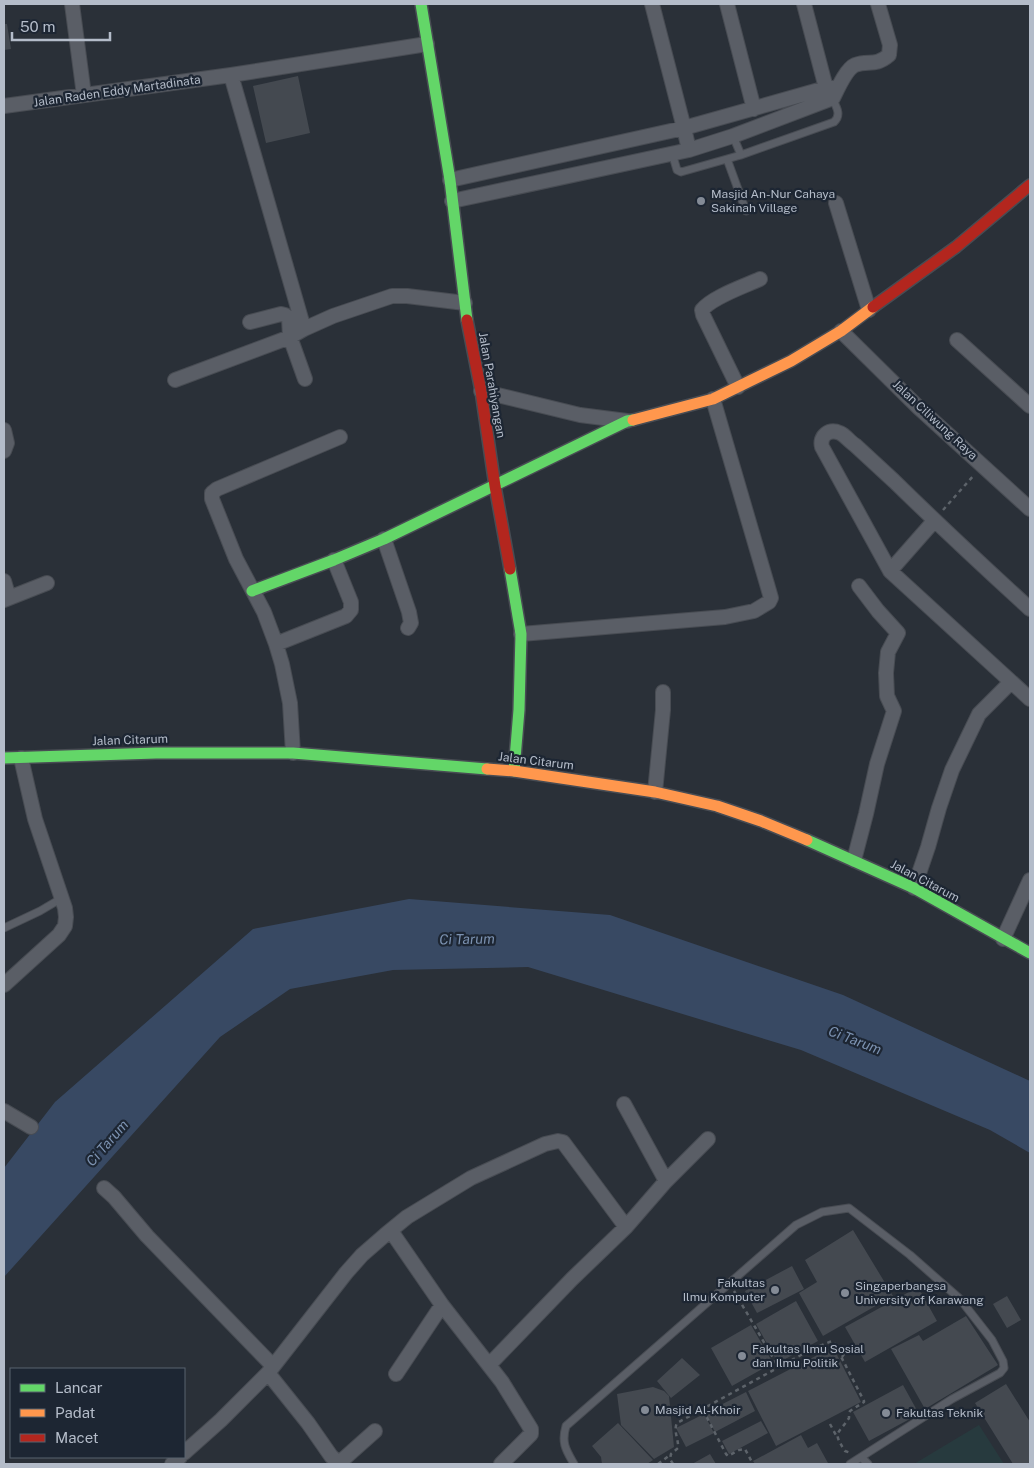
<svg xmlns="http://www.w3.org/2000/svg" width="1034" height="1468" font-family="'Public Sans',sans-serif">
<style>
.green{fill:#273a3e}
.water{fill:#384963}
.building{fill:#444950}
.lines{fill:none;stroke-linecap:round;stroke-linejoin:round}
.lane-casing{stroke:#484c53;stroke-width:9}
.street-casing{stroke:#484c53;stroke-width:16}
.fast-casing{stroke:#484c53;stroke-width:14}
.slow-casing{stroke:#484c53;stroke-width:14}
.jam-casing{stroke:#484c53;stroke-width:14}
.path{stroke:#5d636a;stroke-width:2.5;stroke-dasharray:4 4;stroke-linecap:butt}
.lane{stroke:#5a5e66;stroke-width:7}
.street{stroke:#5a5e66;stroke-width:14}
.fast{stroke:#63d668;stroke-width:11}
.slow{stroke:#ff974d;stroke-width:11}
.jam{stroke:#b3261e;stroke-width:11}
.poi-dot{fill:#848b96;stroke:#1d2633;stroke-width:2}
.labels{text-anchor:middle;dominant-baseline:central;stroke-width:4.5;stroke-linejoin:round;paint-order:stroke}
.street-label{font-size:12px;fill:#b4bcc9;stroke:#1d2633}
.poi-label{font-size:12px;fill:#b4bcc9;stroke:#1d2633;text-anchor:start}
.water-label{font-size:14px;font-style:italic;fill:#7c92b1;stroke:#1d2633}
</style>
<rect width="100%" height="100%" fill="#2a3038"/>
<path class="green" d="M979 1425 1004 1464H914Z"/>
<path class="water" d="M409 899 610 915 843 995 1030 1081V1153L990 1130 801 1050 528 967 393 970 290 989 220 1037 4 1277V1168L55 1102 253 929Z"/>
<path class="building" d="M4 24H7L11 49 4 50Z
M298 76 310 133 266 143 253 86Z
M853 1230 893 1296 823 1336 799 1293 817 1282 805 1260Z
M792 1266 804 1289 757 1313 745 1291Z
M918 1287 937 1321 865 1362 845 1327Z
M1007 1296 1021 1320 1007 1328 993 1304Z
M796 1301 818 1341 778 1363 756 1324Z
M966 1316 998 1365 925 1409 891 1349 919 1335 923 1341Z
M751 1325 773 1363 732 1386 711 1348Z
M833 1347 861 1402 776 1446 748 1391Z
M682 1358 700 1375 671 1398 657 1381Z
M1006 1384 1030 1422V1464H1013L975 1403Z
M903 1385 919 1414 869 1441 853 1412Z
M653 1387 664 1391 669 1396 674 1447 654 1459 621 1425 617 1394Z
M746 1392 755 1411 715 1432 705 1413Z
M704 1414 714 1433 686 1447 676 1428Z
M761 1421 768 1433 729 1454 722 1441Z
M618 1423 653 1460 647 1464H602L601 1457 592 1446Z
M801 1435 808 1448 817 1443 828 1463 755 1464 753 1461Z
M710 1454 716 1464H692Z"/>
<g class="lines">
<defs>
<path id="lane" d="M733 136 741 155
M672 153 677 170 681 172 741 155 834 122C842 115 836 106 832 98
M727 159 746 211
M4 928 40 911 62 898
M862 1458 868 1464
M574 1464C566 1450 561 1443 566 1426L796 1225 822 1212 849 1208 910 1255 960 1299 992 1340 1003 1361 1004 1368 1000 1373 952 1399 850 1464"/>
<path id="street" d="M72 4 84 95
M652 4 684 128 689 150
M727 4 754 109
M804 4 826 88
M231 75 304 329 333 316 392 296H407L465 303
M4 106 231 75 427 44
M450 180 684 128 826 88H838
M452 201 689 150 733 136 833 98C837 90 846 69 855 65 869 60 875 67 889 55L890 45 878 4
M836 203 869 310
M250 322 281 314 285 315 289 318 290 337 305 379
M841 331 918 407 1030 509
M957 340 1030 406
M175 380 290 337 304 329
M738 387 703 315 702 310C712 297 745 286 760 279
M481 391 580 415 627 421
M4 430 7 443 4 451
M384 539 409 612 411 623 408 628
M890 571 934 521
M4 581 9 598
M4 600 47 583
M1030 609C984 567 939 525 894 481 881 469 868 457 855 445 850 442 845 435 840 433 829 428 819 436 822 447L890 571 1030 699
M521 634 725 617 754 611 769 602 771 598 767 584 713 399
M276 644 346 616 351 610V602L334 560
M293 753 290 703 282 664 276 644 264 612 236 559 212 499V493L217 489 340 437
M655 792 663 710V692
M854 860 866 814 877 764 894 711 887 696 886 673 888 652 898 633 878 611 859 586
M914 888 928 847 939 808 952 770 979 714 1011 682
M1003 939 1030 880
M4 985 59 935 65 926 66 917 65 908 35 819 21 758
M624 1104 666 1181
M4 1111 31 1127
M104 1188 114 1197 147 1236 273 1366
M391 1231 442 1305 502 1382 531 1429V1434L501 1464
M489 1365 572 1279 626 1227 666 1181 708 1139
M268 1373 308 1423 331 1456 339 1464
M396 1374 442 1305
M184 1453 221 1420 268 1373 346 1273 362 1255 385 1235 407 1217 471 1178 545 1144 558 1141 563 1142 626 1227
M172 1464 180 1457
M338 1464 375 1431"/>
<path id="fast" d="M421 4 450 180 467 320
M510 569 521 634 519 710 514 771
M252 591 334 560 384 539 627 421 633 420
M4 758 156 753H293L487 769
M807 840 914 888 1030 953"/>
<path id="slow" d="M633 420 713 399 791 361 841 331 873 307
M487 769 514 771 655 792 717 806 761 821 807 840"/>
<path id="jam" d="M873 307 956 247 1030 185
M467 320 481 391 495 486 510 569"/>
</defs>
<use href="#lane" class="lane-casing"/>
<use href="#street" class="street-casing"/>
<use href="#fast" class="fast-casing"/>
<use href="#slow" class="slow-casing"/>
<use href="#jam" class="jam-casing"/>
<path class="path" d="M943 510 974 475
M734 1291 779 1368
M842 1357 844 1354 854 1347
M703 1410 726 1454 728 1456 739 1450 745 1449 753 1464
M830 1424 837 1437
M658 1464 670 1455
M673 1464 670 1459 671 1454 678 1448C679 1440 673 1431 677 1423L812 1349 832 1341 834 1343 864 1401V1402L850 1411 849 1413V1418C838 1435 832 1431 845 1451L851 1453"/>
<use href="#lane" class="lane"/>
<use href="#street" class="street"/>
<use href="#fast" class="fast"/>
<use href="#slow" class="slow"/>
<use href="#jam" class="jam"/>
</g>
<g class="poi-dot">
<circle cx="701" cy="201" r="5"/>
<circle cx="775" cy="1290" r="5"/>
<circle cx="845" cy="1293" r="5"/>
<circle cx="742" cy="1356" r="5"/>
<circle cx="645" cy="1410" r="5"/>
<circle cx="886" cy="1413" r="5"/>
</g>
<g class="labels">
<g class="street-label">
<text transform="translate(117 91) rotate(-8)">Jalan Raden Eddy Martadinata</text>
<text transform="translate(492 385) rotate(80)">Jalan Parahiyangan</text>
<text transform="translate(935 420) rotate(43)">Jalan Ciliwung Raya</text>
<text transform="translate(130 740) rotate(-2)">Jalan Citarum</text>
<text transform="translate(536 761) rotate(7)">Jalan Citarum</text>
<text transform="translate(925 881) rotate(28)">Jalan Citarum</text>
</g>
<g class="poi-label">
<text x="711" y="194">Masjid An-Nur Cahaya<tspan x="711" dy="14">Sakinah Village</tspan></text>
<text x="765" y="1283" text-anchor="end">Fakultas<tspan x="765" dy="14">Ilmu Komputer</tspan></text>
<text x="855" y="1286">Singaperbangsa<tspan x="855" dy="14">University of Karawang</tspan></text>
<text x="752" y="1349">Fakultas Ilmu Sosial<tspan x="752" dy="14">dan Ilmu Politik</tspan></text>
<text x="655" y="1410">Masjid Al-Khoir</text>
<text x="896" y="1413">Fakultas Teknik</text>
</g>
<g class="water-label">
<text transform="translate(467 939) rotate(-1)">Ci Tarum</text>
<text transform="translate(855 1040) rotate(21)">Ci Tarum</text>
<text transform="translate(107 1143) rotate(-49)">Ci Tarum</text>
</g>
</g>
<rect width="1034" height="1468" fill="none" stroke="#b4bcc9" stroke-width="10"/>
<rect x="10" y="1368" width="175" height="90" fill="#1d2633" stroke="#59626f"/>
<rect x="20" y="1384" width="25" height="8" fill="#63d668" stroke="#59626f"/>
<text x="55" y="1393" font-size="15" fill="#b4bcc9">Lancar</text>
<rect x="20" y="1409" width="25" height="8" fill="#ff974d" stroke="#59626f"/>
<text x="55" y="1418" font-size="15" fill="#b4bcc9">Padat</text>
<rect x="20" y="1434" width="25" height="8" fill="#b3261e" stroke="#59626f"/>
<text x="55" y="1443" font-size="15" fill="#b4bcc9">Macet</text>
<path d="M12 32v8h98v-8" fill="none" stroke="#b4bcc9" stroke-width="2.5"/>
<text x="20" y="32" font-size="15" fill="#b4bcc9" stroke="#1d2633" stroke-width="4" paint-order="stroke">50 m</text>
</svg>
